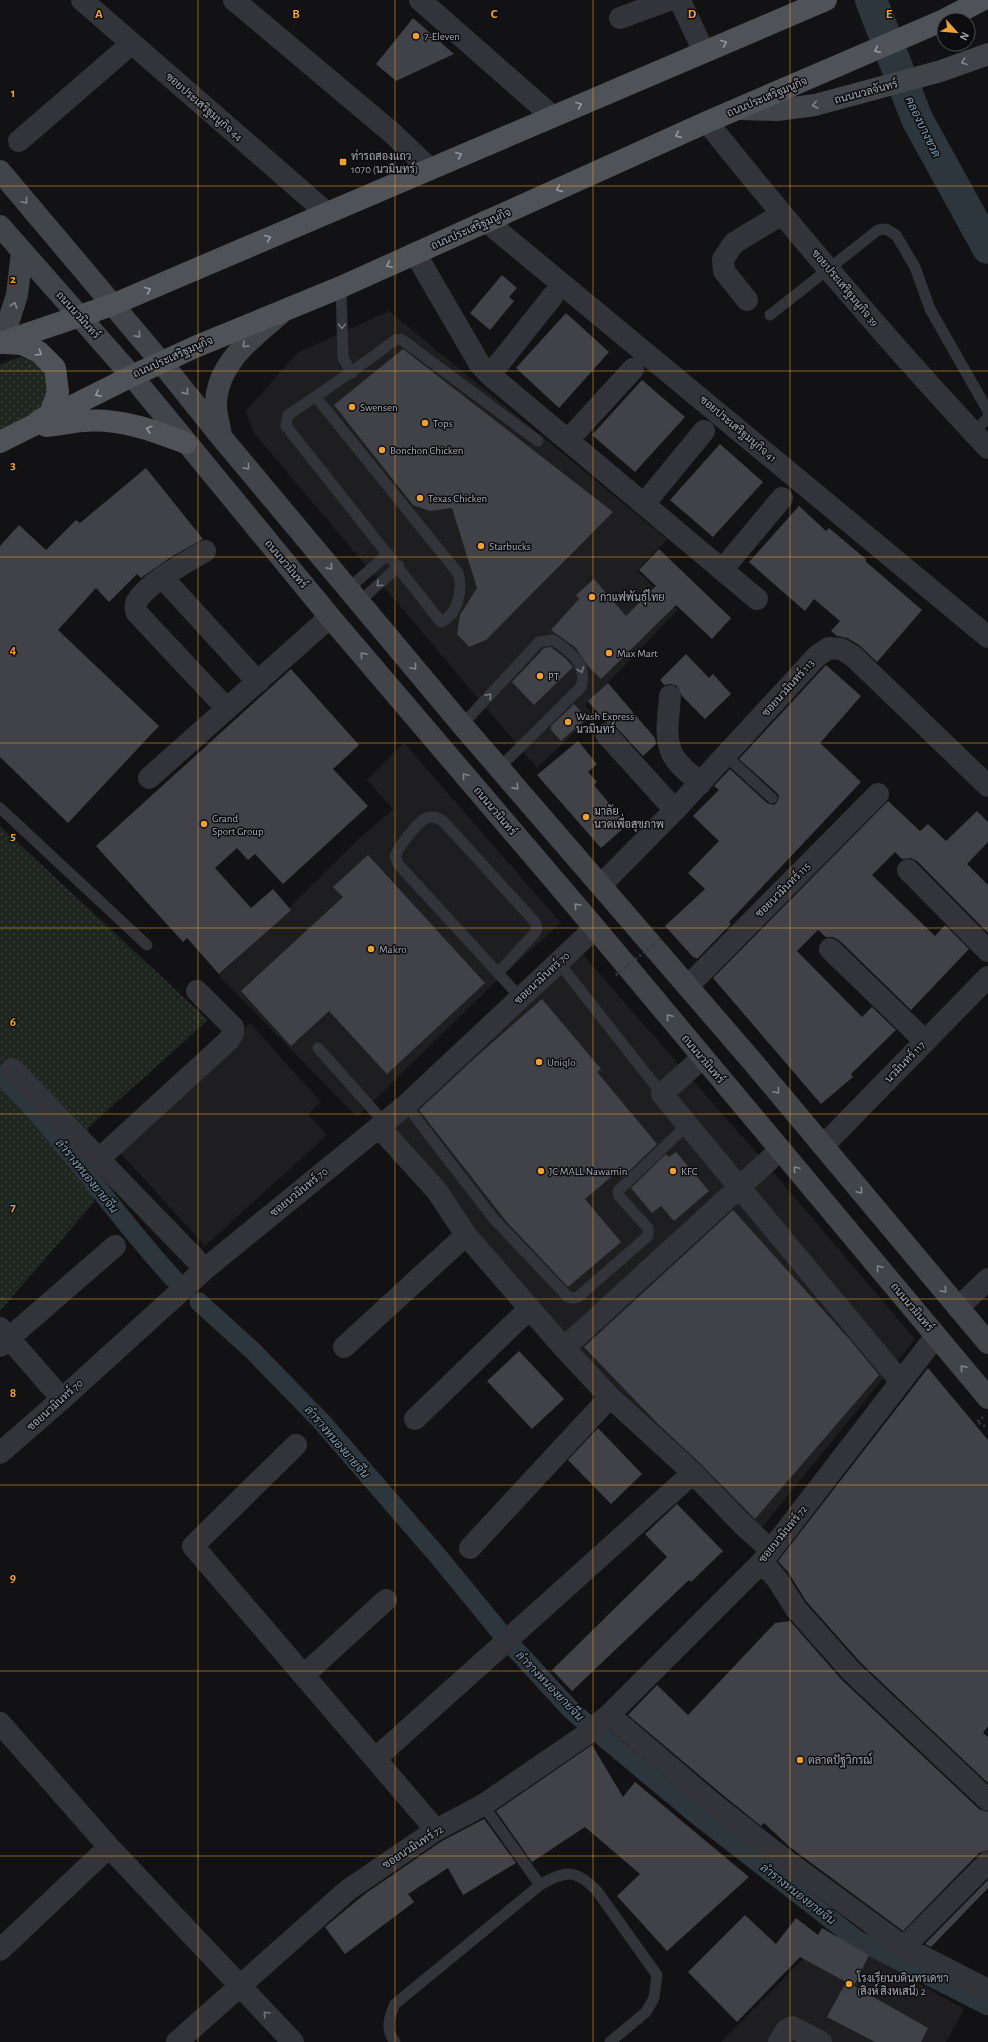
<svg xmlns="http://www.w3.org/2000/svg" width="988" height="2042" font-family="'Alegreya Sans',Sarabun,sans-serif">
<style>
.built{fill:#1e1e21}
.grass{fill:url(#grass-dots)}
.lines{fill:none;stroke-linecap:round;stroke-linejoin:round}
.canal{stroke:#2c363c;stroke-width:19}
.river{stroke:#2c363c;stroke-width:32}
.building{fill:#414247}
.path{stroke:#393b40;stroke-width:2.5;stroke-dasharray:2 3;stroke-linecap:butt}
.service{stroke:#333439;stroke-width:11}
.minor{stroke:#333439;stroke-width:22}
.secondary{stroke:#414448;stroke-width:22}
.primary{stroke:#4f5257;stroke-width:22}
.path-bridge{stroke:#393b40;stroke-width:2.5;stroke-dasharray:2 3;stroke-linecap:butt}
.oneway{stroke:#9398a1}
.oneway2{stroke:#81868e}
.oneway3{stroke:#71757d}
.grid{fill:none;stroke:#eea030;stroke-width:1;stroke-opacity:0.55}
.poi-dot{fill:#eea030;stroke:#0d0d0f;stroke-width:1.5}
.labels{text-anchor:middle;dominant-baseline:central;stroke-width:3;stroke-linejoin:round;paint-order:stroke}
.poi-label{font-size:11px;fill:#a4aab4;stroke:#0d0d0f;text-anchor:start}
.street-label{font-size:11px;fill:#a4aab4;stroke:#0d0d0f}
.water-label{font-size:12px;font-style:italic;fill:#7b9aaf;stroke:#0d0d0f}
.grid-label{font-size:13px;text-anchor:middle;font-weight:bold;fill:#eea030;stroke:#0d0d0f;stroke-width:3;stroke-linejoin:round;paint-order:stroke}
</style>
<defs>
<pattern id="grass-dots" width="8" height="8" patternUnits="userSpaceOnUse"><rect width="8" height="8" fill="#1e261f"/><path d="M2 2h.1M6 6h.1" fill="none" stroke="#3c433d" stroke-width="1.8" stroke-linecap="round"/></pattern>
</defs>
<rect width="100%" height="100%" fill="#121214"/>
<path class="built" d="M389 311 667 539 637 571 678 610 585 706 593 715 537 768 253 432 246 411 297 353Z
M404 743 561 923 492 985 357 1117 219 976 361 837 393 809 367 780Z
M582 954 762 1159 915 1339 760 1530 568 1339 388 1127Z
M250 1023 321 1102 308 1114 327 1135 205 1246 115 1147Z
M822 1928 964 2009 946 2042H721L803 1959Z"/>
<path class="grass" d="M19 357C40 362 41 365 51 384L42 411 0 431V365Z
M0 826 208 1020 88 1128 94 1202 0 1311Z"/>
<g class="lines">
<path class="canal" d="M0 1074C64 1137 113 1213 173 1278
M199 1302 253 1351 321 1421 437 1555 505 1638 572 1711 694 1813 856 1939 988 2006"/>
<path class="river" d="M871 0 917 119 988 248"/>
</g>
<path class="building" d="M413 18 454 54 396 81 376 64Z
M502 275 517 288 509 297 514 301 490 330 470 313Z
M566 313 609 352 559 408 516 368Z
M403 349 613 512 486 640 469 647 457 634 460 615 477 588 452 508 430 511 413 505 334 405Z
M642 380 685 417 635 472 592 435Z
M720 444 763 482 713 537 670 500Z
M146 468 203 539 171 557 141 578 137 574 109 602 96 588 58 630 159 726 68 823 0 757V546L19 525 46 550 76 520 80 523Z
M799 506 826 531 829 528 867 560 865 561 922 610 877 662 859 645 847 638 837 636 831 631 840 621 814 599 805 611 749 562Z
M659 549 731 618 712 639 676 605 601 679 587 665 576 648 551 630 579 599 576 595 594 579 626 616 656 586 639 570Z
M551 647 566 659 573 667 534 705 512 682 544 648Z
M686 654 709 678 713 674 731 694 705 719 682 696 677 686 671 684 664 685 660 680Z
M826 665 861 696 820 743 861 782 729 922 731 924 697 959 695 957 694 958 665 926 705 889 688 873 719 841 693 816 719 790 714 786 730 769 767 803 774 805 777 802 779 796 777 793 739 759Z
M291 669 359 745 333 769 368 806 283 884 255 854 248 860 237 848 215 868 251 908 273 889 291 910 219 974 187 938 183 942 96 846Z
M608 683 655 738 656 744 643 756 615 726 605 722 588 701Z
M574 704 587 718 561 741 551 730V726Z
M578 741 597 764 588 772 597 782 594 785 627 825 601 848 537 775Z
M888 801 920 831 928 824 946 841 977 811 988 822V842L967 864 988 885V933L917 861 911 858 902 859 895 852 872 875 935 936 945 925 969 949 911 1010 839 940 833 937H826L818 930 797 951 862 1017 872 1007 896 1030 851 1074 853 1077 821 1104 713 978Z
M368 855 485 983 387 1074 329 1011 291 1046 241 991 343 897 333 887Z
M542 999 601 1069 597 1072 657 1144 622 1178 617 1172 585 1199 621 1242 568 1287 506 1221 419 1110 477 1056Z
M676 1152 709 1191 674 1221 661 1206 652 1213 631 1188 666 1154 669 1157Z
M733 1210 851 1341 879 1375 755 1519 701 1464 659 1425 584 1347Z
M519 1351 564 1399 532 1429 487 1381Z
M928 1368 988 1440V1726L983 1733 988 1737V1783L860 1662 806 1601 788 1572 778 1561Z
M598 1428 642 1474 611 1504 568 1460Z
M677 1504 723 1551 691 1582 689 1580 572 1691 552 1670 667 1557 645 1534Z
M790 1621 842 1680 979 1809 988 1812V1850L979 1853 903 1931 791 1848 764 1823 761 1826 724 1796 628 1715 657 1685 688 1715 775 1623Z
M592 1745 623 1797 635 1782 749 1877 667 1951 617 1896 640 1874 585 1827 532 1862 496 1811Z
M484 1819 516 1863 463 1895 448 1868 408 1894 414 1902 345 1954 325 1927 366 1893 442 1841Z
M988 1880V1888L931 1947 925 1944Z
M745 1915 776 1944 796 1918 818 1935 822 1928 869 1955 854 1986 928 2028 921 2042H875L827 2017 846 1982 800 1957 737 2022 688 1972Z"/>
<g class="lines">
<path class="path" d="M983 1417 977 1422 988 1428"/>
<path class="service" d="M341 287 343 358 352 373
M770 315 878 230 886 229 896 235 915 267 930 309 988 411
M316 397 458 573C463 589 458 615 441 622L286 426 288 415C324 391 360 367 395 340L401 339 538 441
M974 433 988 417
M348 589 388 554
M359 602 399 566
M462 725 539 642 553 640C570 651 588 664 581 687L499 768
M726 756 772 798
M0 808 147 945
M559 963 662 1094
M498 973 534 934 537 929 535 922 443 821C437 818 432 815 425 819 417 822 399 847 395 856L398 864 520 997
M318 1048 384 1122
M406 1105 493 1218 568 1297 573 1298 578 1297 648 1236V1228L619 1196 618 1191 687 1125
M483 1805 540 1885
M395 2042C385 2030 389 2017 395 2004L540 1885C566 1870 576 1869 597 1891L657 1975 654 1998 646 2012 610 2042"/>
<path class="minor" d="M82 0 327 213
M234 0 391 132 429 168
M420 0 552 116
M677 0 681 3 704 52
M620 18 669 0
M707 122C797 234 890 344 988 448
M19 141 131 44
M486 221 988 637
M415 253 479 363 490 375 757 599
M747 300 724 271 723 259 734 243 782 214
M490 375 552 297
M568 440 633 369
M644 504 704 431
M205 551C185 563 149 582 137 601 134 606 136 609 137 613L227 709
M722 570 782 498
M162 577 258 682
M670 696C669 715 663 740 674 757 680 767 692 775 700 784
M606 734 675 810
M149 778 330 617
M908 870 988 951
M601 885 675 810 817 656 829 648 841 649 853 656 988 786
M830 949 925 1041
M688 986 878 794
M702 1058 662 1094 901 1382
M12 1069 205 1269
M379 1127 437 1191 466 1235 564 1348 610 1397 693 1473 743 1525 771 1550
M823 1146 988 977
M100 1158 229 1040 233 1033V1027L197 991
M958 1308 988 1279
M0 1328 62 1399
M0 1346 115 1246
M344 1347 466 1235
M564 1348 780 1150
M415 1419 530 1308
M296 1445 193 1546 436 1830
M0 1453 62 1399 205 1269 406 1105 595 928
M470 1548 610 1397
M762 1562 777 1579 796 1609 851 1671 988 1800
M514 1634 693 1473
M304 1675 386 1600
M609 1715 716 1806 780 1856 904 1947 988 1990
M0 1723 109 1847 293 2042
M376 1758 501 1646
M904 1947 988 1862
M0 1950 109 1847
M177 2042 348 1890 436 1830 483 1805 584 1736 609 1715 762 1562 936 1336
M779 2042 786 2030 792 2027 821 2042"/>
<path class="secondary" d="M739 109 777 110 815 105 941 71 988 54
M0 171 161 362 222 438 462 725 752 1061 988 1343
M0 226 132 376 330 617 595 928 988 1398
M2 342 17 295 22 252
M221 436C220 426 215 413 216 402 218 363 252 338 279 315"/>
<path class="primary" d="M944 20 982 0
M0 343 112 305 826 0
M4 343 22 344 39 352 55 368 58 392 50 414 39 421
M46 426C59 425 71 422 83 421 120 418 152 430 186 443
M0 442 132 376 195 347 341 287 707 122 944 20"/>
<path class="path-bridge" d="M616 975 662 938"/>
</g>
<defs><path id="oneway-chevron" d="M-2-3.5L2.5 0L-2 3.5" fill="none" stroke-width="1.6" stroke-linecap="round" stroke-linejoin="round"/></defs>
<g class="oneway">
<use href="#oneway-chevron" transform="translate(724 43) rotate(-23)"/>
<use href="#oneway-chevron" transform="translate(877 50) rotate(156)"/>
<use href="#oneway-chevron" transform="translate(579 105) rotate(-23)"/>
<use href="#oneway-chevron" transform="translate(678 135) rotate(156)"/>
<use href="#oneway-chevron" transform="translate(459 155) rotate(-23)"/>
<use href="#oneway-chevron" transform="translate(559 189) rotate(156)"/>
<use href="#oneway-chevron" transform="translate(268 238) rotate(-23)"/>
<use href="#oneway-chevron" transform="translate(389 265) rotate(155)"/>
<use href="#oneway-chevron" transform="translate(148 290) rotate(-23)"/>
<use href="#oneway-chevron" transform="translate(39 353) rotate(35)"/>
<use href="#oneway-chevron" transform="translate(98 394) rotate(153)"/>
<use href="#oneway-chevron" transform="translate(149 429) rotate(-162)"/>
</g>
<g class="oneway2">
<use href="#oneway-chevron" transform="translate(964 62) rotate(160)"/>
<use href="#oneway-chevron" transform="translate(815 105) rotate(169)"/>
<use href="#oneway-chevron" transform="translate(25 201) rotate(50)"/>
<use href="#oneway-chevron" transform="translate(14 305) rotate(-72)"/>
<use href="#oneway-chevron" transform="translate(138 335) rotate(49)"/>
<use href="#oneway-chevron" transform="translate(245 345) rotate(135)"/>
<use href="#oneway-chevron" transform="translate(186 392) rotate(51)"/>
<use href="#oneway-chevron" transform="translate(247 467) rotate(50)"/>
<use href="#oneway-chevron" transform="translate(330 567) rotate(50)"/>
<use href="#oneway-chevron" transform="translate(363 655) rotate(-130)"/>
<use href="#oneway-chevron" transform="translate(414 667) rotate(50)"/>
<use href="#oneway-chevron" transform="translate(465 776) rotate(-130)"/>
<use href="#oneway-chevron" transform="translate(516 787) rotate(49)"/>
<use href="#oneway-chevron" transform="translate(577 906) rotate(-130)"/>
<use href="#oneway-chevron" transform="translate(669 1017) rotate(-130)"/>
<use href="#oneway-chevron" transform="translate(777 1091) rotate(50)"/>
<use href="#oneway-chevron" transform="translate(796 1169) rotate(-130)"/>
<use href="#oneway-chevron" transform="translate(860 1191) rotate(50)"/>
<use href="#oneway-chevron" transform="translate(879 1268) rotate(-130)"/>
<use href="#oneway-chevron" transform="translate(944 1290) rotate(50)"/>
<use href="#oneway-chevron" transform="translate(963 1368) rotate(-130)"/>
</g>
<g class="oneway3">
<use href="#oneway-chevron" transform="translate(342 326) rotate(88)"/>
<use href="#oneway-chevron" transform="translate(379 584) rotate(138)"/>
<use href="#oneway-chevron" transform="translate(581 670) rotate(68)"/>
<use href="#oneway-chevron" transform="translate(489 696) rotate(-48)"/>
<use href="#oneway-chevron" transform="translate(266 2014) rotate(-133)"/>
</g>
<path class="grid" d="M198 0V2042M395 0V2042M593 0V2042M790 0V2042M0 186H988M0 371H988M0 557H988M0 743H988M0 928H988M0 1114H988M0 1299H988M0 1485H988M0 1671H988M0 1856H988"/>
<g class="poi-dot">
<circle cx="416" cy="36" r="4"/>
<rect x="339" y="158" width="8" height="8" rx="2"/>
<circle cx="352" cy="407" r="4"/>
<circle cx="425" cy="423" r="4"/>
<circle cx="382" cy="450" r="4"/>
<circle cx="420" cy="498" r="4"/>
<circle cx="481" cy="546" r="4"/>
<circle cx="592" cy="597" r="4"/>
<circle cx="609" cy="653" r="4"/>
<circle cx="540" cy="676" r="4"/>
<circle cx="568" cy="722" r="4"/>
<circle cx="586" cy="817" r="4"/>
<circle cx="204" cy="824" r="4"/>
<circle cx="371" cy="949" r="4"/>
<circle cx="539" cy="1062" r="4"/>
<circle cx="541" cy="1171" r="4"/>
<circle cx="673" cy="1171" r="4"/>
<circle cx="800" cy="1760" r="4"/>
<circle cx="849" cy="1984" r="4"/>
</g>
<g class="labels">
<g class="poi-label">
<text x="424" y="36">7-Eleven</text>
<text x="351" y="156">ท่ารถสองแถว<tspan x="351" dy="13">1070 (นวมินทร์)</tspan></text>
<text x="360" y="407">Swensen</text>
<text x="433" y="423">Tops</text>
<text x="390" y="450">Bonchon Chicken</text>
<text x="428" y="498">Texas Chicken</text>
<text x="489" y="546">Starbucks</text>
<text x="600" y="597">กาแฟพันธุ์ไทย</text>
<text x="617" y="653">Max Mart</text>
<text x="548" y="676">PT</text>
<text x="576" y="716">Wash Express<tspan x="576" dy="13">นวมินทร์</tspan></text>
<text x="594" y="811">มาลัย<tspan x="594" dy="13">นวดเพื่อสุขภาพ</tspan></text>
<text x="212" y="818">Grand<tspan x="212" dy="13">Sport Group</tspan></text>
<text x="379" y="949">Makro</text>
<text x="547" y="1062">Uniqlo</text>
<text x="549" y="1171">JC MALL Nawamin</text>
<text x="681" y="1171">KFC</text>
<text x="808" y="1760">ตลาดปัฐวิกรณ์</text>
<text x="857" y="1978">โรงเรียนบดินทรเดชา<tspan x="857" dy="13">(สิงห์ สิงหเสนี) 2</tspan></text>
</g>
<g class="street-label">
<text transform="translate(866 92) rotate(-15)">ถนนนวลจันทร์</text>
<text transform="translate(767 97) rotate(-23)">ถนนประเสริฐมนูกิจ</text>
<text transform="translate(204 107) rotate(41)">ซอยประเสริฐมนูกิจ 44</text>
<text transform="translate(471 229) rotate(-24)">ถนนประเสริฐมนูกิจ</text>
<text transform="translate(845 288) rotate(50)">ซอยประเสริฐมนูกิจ 39</text>
<text transform="translate(78 315) rotate(48)">ถนนนวมินทร์</text>
<text transform="translate(173 357) rotate(-24)">ถนนประเสริฐมนูกิจ</text>
<text transform="translate(738 429) rotate(40)">ซอยประเสริฐมนูกิจ 41</text>
<text transform="translate(286 564) rotate(50)">ถนนนวมินทร์</text>
<text transform="translate(788 688) rotate(-48)">ซอยนวมินทร์ 113</text>
<text transform="translate(495 811) rotate(50)">ถนนนวมินทร์</text>
<text transform="translate(783 890) rotate(-45)">ซอยนวมินทร์ 115</text>
<text transform="translate(542 978) rotate(-43)">ซอยนวมินทร์ 70</text>
<text transform="translate(703 1059) rotate(50)">ถนนนวมินทร์</text>
<text transform="translate(905 1062) rotate(-46)">นวมินทร์ 117</text>
<text transform="translate(299 1192) rotate(-39)">ซอยนวมินทร์ 70</text>
<text transform="translate(912 1307) rotate(50)">ถนนนวมินทร์</text>
<text transform="translate(55 1405) rotate(-42)">ซอยนวมินทร์ 70</text>
<text transform="translate(783 1534) rotate(-51)">ซอยนวมินทร์ 72</text>
<text transform="translate(413 1847) rotate(-33)">ซอยนวมินทร์ 72</text>
</g>
<g class="water-label">
<text transform="translate(923 127) rotate(64)">คลองบางขวด</text>
<text transform="translate(87 1176) rotate(51)">ลำรางหนองยายจีน</text>
<text transform="translate(337 1442) rotate(49)">ลำรางหนองยายจีน</text>
<text transform="translate(550 1686) rotate(46)">ลำรางหนองยายจีน</text>
<text transform="translate(798 1894) rotate(38)">ลำรางหนองยายจีน</text>
</g>
</g>
<g class="grid-label">
<text x="99" y="18">A</text>
<text x="296" y="18">B</text>
<text x="494" y="18">C</text>
<text x="692" y="18">D</text>
<text x="889" y="18">E</text>
<text x="13" y="97">1</text>
<text x="13" y="283">2</text>
<text x="13" y="469">3</text>
<text x="13" y="654">4</text>
<text x="13" y="840">5</text>
<text x="13" y="1026">6</text>
<text x="13" y="1211">7</text>
<text x="13" y="1397">8</text>
<text x="13" y="1582">9</text>
</g>
<g transform="translate(956 32) rotate(117)"><circle r="19" fill="#0d0d0f" stroke="#494c51"/>
<path d="M0-3L7 15L0 10L-7 15Z" fill="#eea030"/>
<text y="-6" font-size="11" font-weight="bold" text-anchor="middle" fill="#a4aab4">N</text>
</g>
</svg>
